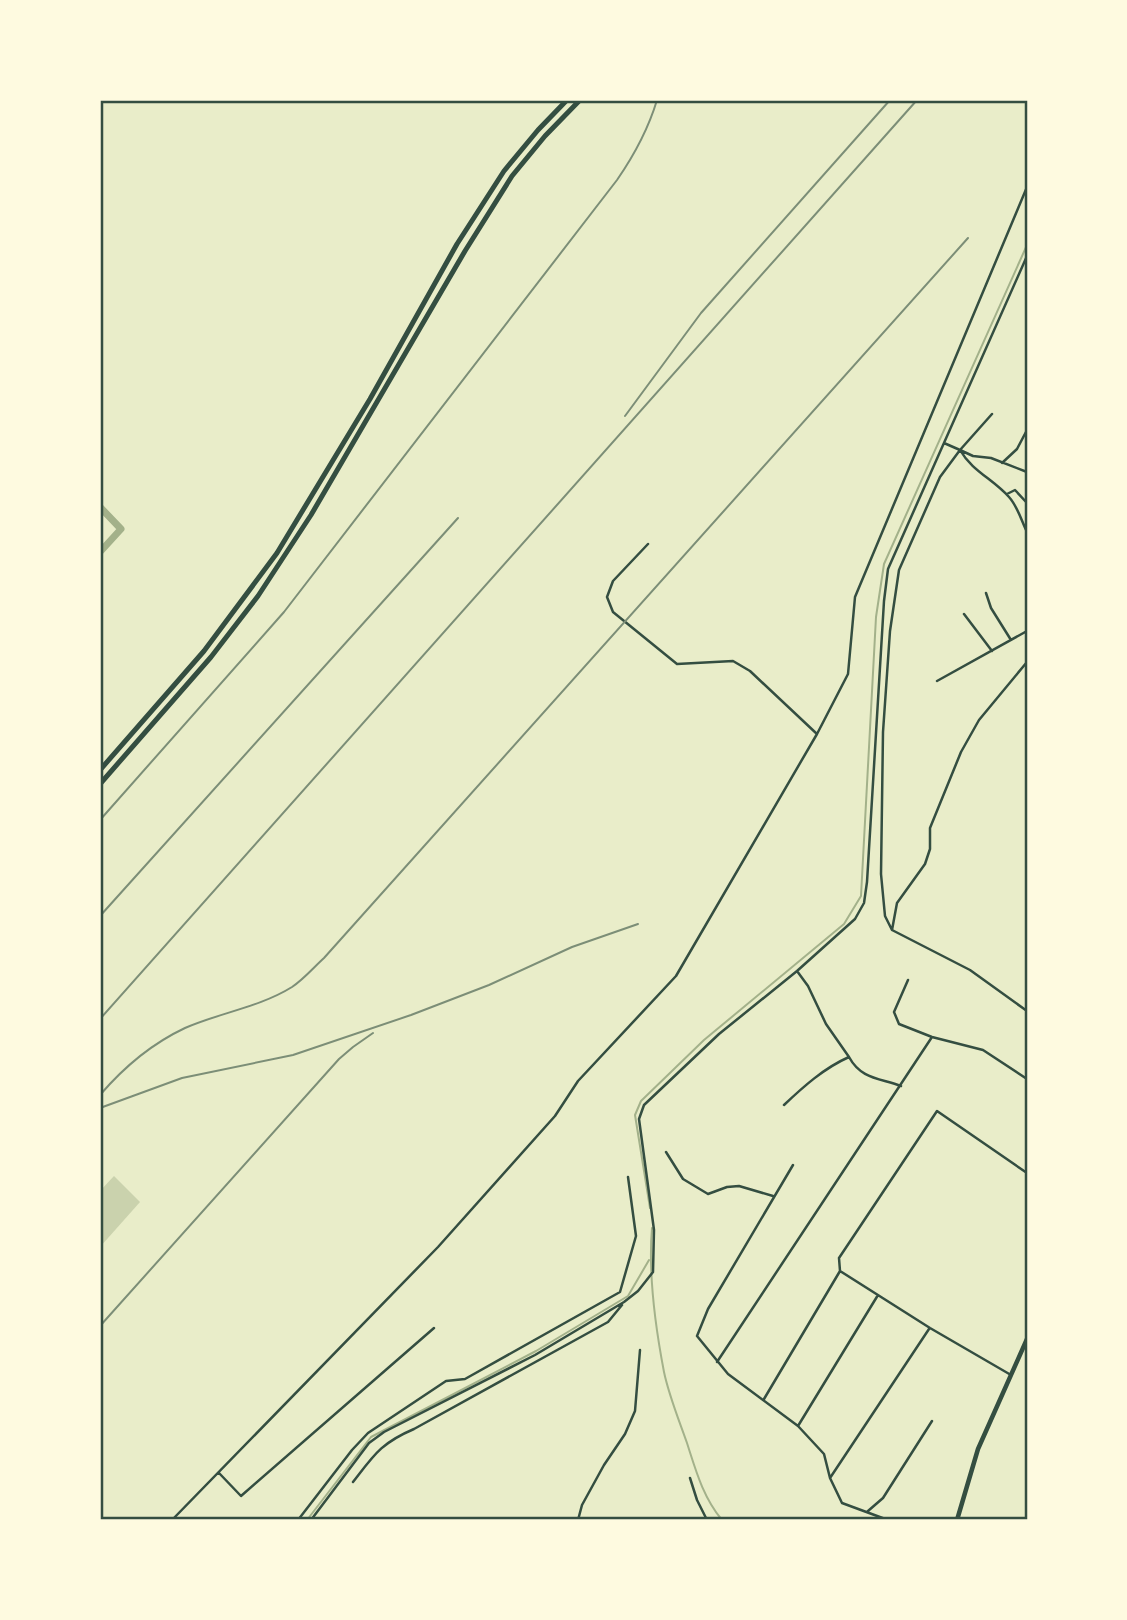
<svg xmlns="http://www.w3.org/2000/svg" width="1127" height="1620" font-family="'DM Sans',sans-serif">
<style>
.green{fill:#cad2ad}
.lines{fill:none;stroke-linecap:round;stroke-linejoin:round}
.stream{stroke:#a3b18a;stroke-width:2}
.canal{stroke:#a3b18a;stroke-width:7}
.minor{stroke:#344e41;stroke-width:2.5}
.secondary{stroke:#344e41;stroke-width:4.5}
.trunk{stroke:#344e41;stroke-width:5}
.rail{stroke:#7c8e77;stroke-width:2}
.neatline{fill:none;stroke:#344e41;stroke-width:2.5}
</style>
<rect width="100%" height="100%" fill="#e9edc9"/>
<path class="green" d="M114 1176 140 1202 100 1247V1191Z"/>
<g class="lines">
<path class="stream" d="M650 1208 635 1115 641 1101 704 1040 844 924 861 896 876 617 884 564 1027 245
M652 1228C648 1275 655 1325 664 1372 669 1396 679 1420 687 1443 696 1471 703 1497 722 1520
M307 1520 371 1437 536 1351 628 1296 649 1260"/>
<path class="canal" d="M100 507 121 529 100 552"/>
<path class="minor" d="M944 443 960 450 992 414
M960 450C972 471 993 479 1009 497 1018 507 1021 520 1027 532
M960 450 973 456 991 458 1027 472
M1002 463 1017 449 1027 430
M1007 494 1015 490 1027 503
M648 544 613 581 607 597 613 612 677 664 733 661 750 671 817 734
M986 593 991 608 1011 640
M964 614 992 651
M1027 662 979 720 961 752 930 828V849L925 864 897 903 892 930 970 970 1027 1011
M937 681 1027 631
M892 930 885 916 881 874 883 732 890 631 899 570 940 477 960 450
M797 971 808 986 826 1024 849 1057
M908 980 894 1012 899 1024 932 1037 983 1050 1027 1079
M784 1105C803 1087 824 1068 849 1057 861 1079 879 1078 901 1086
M666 1152 683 1179 708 1194 727 1187 739 1186 773 1196
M793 1165 708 1309 697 1336 728 1374 798 1426 824 1454 830 1478 842 1503 888 1520
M840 1271 930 1328 1011 1375
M717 1362 932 1037
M764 1399 840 1271 839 1258 937 1111 1027 1173
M798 1426 878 1295
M219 1473 241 1496 434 1328
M690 1478 697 1500 707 1520
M830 1478 929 1329
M353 1482C374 1455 381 1443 414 1429L608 1322 622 1305
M868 1511 883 1498 932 1421
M172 1520 438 1247 555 1116 578 1081 676 976 817 734 848 674 855 597 1027 187
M298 1520 352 1450 368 1433 446 1381 465 1379 620 1292 636 1236 628 1177
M311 1520 369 1443 384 1432 535 1355 624 1302 638 1291 653 1272 654 1230 639 1119 644 1105 719 1034 797 971 855 919 864 903 867 882 884 601 888 569 1027 256
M578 1520 582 1505 604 1465 625 1434 635 1411 640 1350"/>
<path class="secondary" d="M957 1520 978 1449 1027 1339"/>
<path class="trunk" d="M100 770 204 651 277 553 370 399 457 244 504 171 538 130 567 100
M100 784 211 657 258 596 311 515 465 251 512 176 545 136 580 100"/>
<path class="rail" d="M625 416 701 313 890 100
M100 820 284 612 617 180C635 154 648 130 657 100
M100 916 458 518
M100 1019 917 100
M100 1095C124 1067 151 1044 185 1028 219 1013 260 1007 292 987 304 979 314 967 324 958L968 238
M100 1108 182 1078 293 1055 411 1015 489 985 572 947 638 924
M100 1326 339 1059 353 1047 373 1033"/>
</g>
<rect width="1127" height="1620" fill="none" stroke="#fefae0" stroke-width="203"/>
<rect x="102" y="102" width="924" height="1416" class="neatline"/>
</svg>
